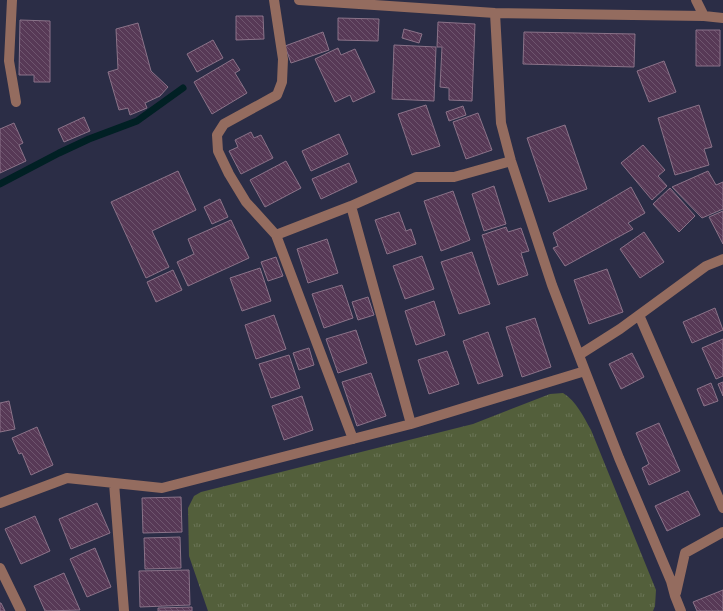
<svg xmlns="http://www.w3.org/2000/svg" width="723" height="611" font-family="'Fira Sans',sans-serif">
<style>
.grass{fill:url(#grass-tufts)}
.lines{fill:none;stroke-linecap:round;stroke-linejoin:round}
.stream{stroke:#012024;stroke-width:7}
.building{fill:url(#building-back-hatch);stroke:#8b7389}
.minor{stroke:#946c5f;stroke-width:10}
</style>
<defs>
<pattern id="grass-tufts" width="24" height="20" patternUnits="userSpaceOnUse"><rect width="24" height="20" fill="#535f3b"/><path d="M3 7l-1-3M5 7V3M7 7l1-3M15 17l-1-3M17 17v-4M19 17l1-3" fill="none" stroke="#6b7557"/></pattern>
<pattern id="building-back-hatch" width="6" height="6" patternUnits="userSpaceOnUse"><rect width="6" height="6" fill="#573956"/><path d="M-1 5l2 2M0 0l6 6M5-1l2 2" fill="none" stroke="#6e556e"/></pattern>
</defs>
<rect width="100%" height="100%" fill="#2b2d46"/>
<path class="grass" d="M563 393C577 402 583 416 591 430L656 590 655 606 653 611H208L189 556 188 508 194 496 201 492 473 424 550 394Z"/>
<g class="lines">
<path class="stream" d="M0 184 59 153 89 139 137 121 183 88"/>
</g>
<path class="building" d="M236 16H263L264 39 236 40Z
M338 18 379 19 378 41 338 40Z
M20 20 50 21V82H34V75H19Z
M438 22 475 24 472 101 449 100V88L440 87 442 47H437Z
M138 23 151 71 168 87 160 96 145 103 147 108 130 115 128 108 119 110 108 72 118 69 116 29Z
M404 29 422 34 419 43 402 38Z
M696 30H720V66H696Z
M323 32 329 50 291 63 285 46Z
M524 32 635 34 634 67 523 64Z
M213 40 223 58 197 72 187 54Z
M394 45 436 47 434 101 392 99Z
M338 48 341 55 355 49 375 92 353 102 350 95 335 102 315 59Z
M233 59 240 70 235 73 247 93 212 114 194 82Z
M664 61 676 92 649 102 637 71Z
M426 105 440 146 412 155 398 114Z
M699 105 712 147 704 149 709 165 675 175 658 118Z
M463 106 466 115 449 121 446 112Z
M478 113 492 150 466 159 453 122Z
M84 117 90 131 64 142 58 129Z
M14 123 23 143 19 145 26 161 0 173V129Z
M565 125 587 189 549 202 527 138Z
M251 132 254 138 261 135 273 158 241 174 229 151 238 147 235 140Z
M339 134 348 154 311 171 302 151Z
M643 145 665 170 658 176 667 186 652 200 621 163Z
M286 161 301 188 265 207 250 180Z
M349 163 357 182 321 199 312 179Z
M178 171 196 210 152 231 169 267 146 278 111 202Z
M708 171 716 185 723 182V209L702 218 672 187Z
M494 186 506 224 484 231 472 194Z
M631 187 645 213 628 223 633 229 565 266 553 248 558 246 553 233Z
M670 188 695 216 679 232 653 204Z
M453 191 470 240 441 251 424 201Z
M220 199 228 217 212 224 204 207Z
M723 211V244L709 217Z
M399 212 406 231 411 229 416 244 387 254 375 220Z
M231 220 249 258 188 286 177 262 194 254 188 239Z
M506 227 508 232 521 228 529 251 521 253 528 275 498 285 482 235Z
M644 232 664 262 640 278 620 249Z
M327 239 338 273 308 283 297 249Z
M472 252 490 304 459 314 441 262Z
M422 256 434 289 405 299 393 266Z
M276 257 283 276 268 281 261 262Z
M260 268 271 301 242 311 230 278Z
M607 269 623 312 589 324 574 280Z
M173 270 182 290 156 302 147 282Z
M342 285 353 318 324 328 312 294Z
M368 297 374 315 358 320 352 302Z
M434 301 445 335 416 345 405 311Z
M715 308 723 330 692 343 683 322Z
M274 315 286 349 256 359 245 325Z
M535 318 551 367 522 377 506 327Z
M356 330 367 363 338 373 326 339Z
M488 332 503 376 478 384 463 341Z
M723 339V376L716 379 702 348Z
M309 348 314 365 299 370 293 353Z
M447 351 459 384 429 394 418 360Z
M632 353 644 377 621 389 609 364Z
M289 355 300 388 271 398 259 364Z
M371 373 386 416 357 426 342 382Z
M723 382V396L718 384Z
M711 383 718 401 704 406 697 389Z
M302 396 313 430 284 440 272 406Z
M9 401 15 429 0 432V403Z
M659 423 680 471 649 485 642 468 649 464 636 433Z
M37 427 53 465 31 475 22 453 19 454 12 438Z
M688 491 700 515 667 531 655 506Z
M181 497 182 532 143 533 142 498Z
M97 503 110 533 71 549 59 519Z
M35 516 50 551 21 564 5 529Z
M180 537 181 568 145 569 144 538Z
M95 548 111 587 87 597 70 559Z
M189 570 190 605 140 607 139 571Z
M64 573 80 610 45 611 34 586Z
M723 590V611H697L693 602Z
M0 603H1L5 611H0Z
M192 607V611H158V608Z"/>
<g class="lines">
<path class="minor" d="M12 0 9 61 16 102
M274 0 283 59 282 82 277 95 224 124 217 135 218 151 229 174 246 202 276 235 353 439
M299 0 495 13 704 16 723 18
M696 0 704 16
M351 206 411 424
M276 235 351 206 416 177H454L511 161
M639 315 723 508
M579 355 620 329 706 266 723 259
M585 371 619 458 671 581 675 596 681 611
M114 483 124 611
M0 503 67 478 162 488 411 424 585 371 552 285 511 161 501 123 495 13
M0 568 21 611
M676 593 685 553 723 532"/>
</g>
</svg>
